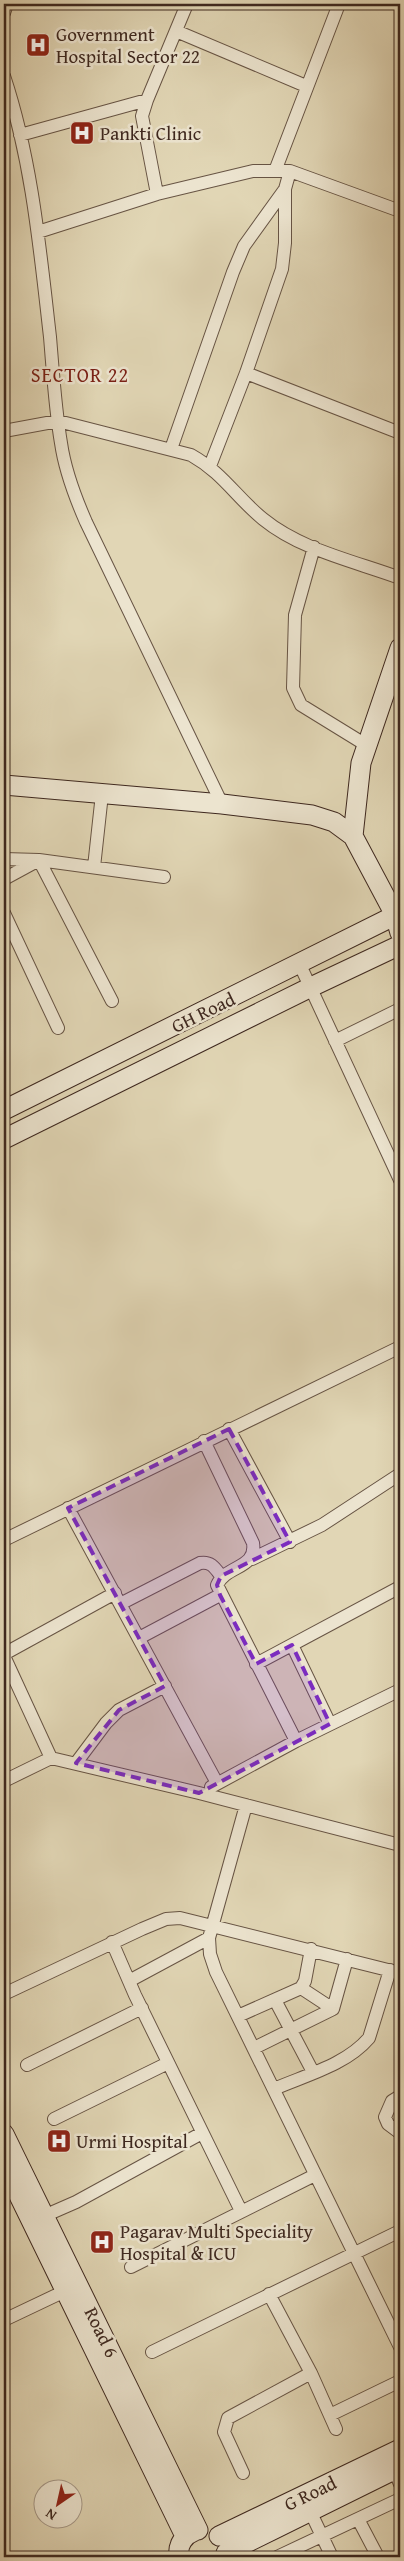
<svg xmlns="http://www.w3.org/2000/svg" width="404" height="2561" font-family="'Gentium Book Plus',serif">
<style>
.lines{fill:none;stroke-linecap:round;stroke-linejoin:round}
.street-casing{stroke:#675444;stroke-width:14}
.secondary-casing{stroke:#3e281f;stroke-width:21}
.street{stroke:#ece4cf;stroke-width:12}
.secondary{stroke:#ece4cf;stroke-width:19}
.marked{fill:#7b2cbf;fill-opacity:0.2;stroke:#7b2cbf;stroke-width:4;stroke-dasharray:10 6;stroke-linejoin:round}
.labels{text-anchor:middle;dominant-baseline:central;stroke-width:5;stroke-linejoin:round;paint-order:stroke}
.poi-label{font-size:19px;fill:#3e281f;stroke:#ece4cf;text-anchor:start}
.street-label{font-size:19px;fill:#3e281f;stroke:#ece4cf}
.neighbourhood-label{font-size:20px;letter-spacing:1px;fill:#7a1f14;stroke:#ece4cf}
</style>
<rect width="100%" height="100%" fill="#e1d6b5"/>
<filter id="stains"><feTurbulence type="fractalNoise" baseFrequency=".004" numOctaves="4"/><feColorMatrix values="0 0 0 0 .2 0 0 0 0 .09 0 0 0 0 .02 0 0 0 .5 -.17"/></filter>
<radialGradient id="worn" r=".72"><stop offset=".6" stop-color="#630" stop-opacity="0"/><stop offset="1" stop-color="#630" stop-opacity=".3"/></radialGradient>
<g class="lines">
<defs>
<path id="street" d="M4 13 7 4
M176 31 306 86
M4 76C32 160 40 250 50 337 53 372 55 408 61 443 65 471 75 497 86 522L222 804
M20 135 147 100
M275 171 339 4
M157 194 142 116 147 100 187 4
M38 232 157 194 253 171H290L400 211
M246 373 400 433
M4 431 58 421 191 455C223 473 236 497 263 519 301 550 354 561 400 578
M171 449 233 272 244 246 285 189
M210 466 246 373 282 269 285 243V189L290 171
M314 547 295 615 293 688 301 705 366 745
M4 859 39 860 112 1001
M94 867 102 794
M4 879 39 860 164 877
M4 913 58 1028
M300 965 400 1180
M335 1041 400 1009
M229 1429 290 1542
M204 1441 253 1543C257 1569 226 1565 217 1585L296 1741
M68 1508 217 1783
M4 1540 400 1347
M252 1559 322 1525 400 1474
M120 1604 200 1563C211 1561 215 1568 221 1576
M139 1638 220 1595
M292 1645 330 1724
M4 1654 115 1593
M4 1656 51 1758 4 1781
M256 1664 400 1587
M51 1758 199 1793 400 1845
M76 1763 106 1723 119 1710 165 1686
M211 1787 296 1741 400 1690
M246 1805 209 1938 210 1954 216 1972 400 2347
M112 1942 135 1995 241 2211
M129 1981 209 1938
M301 1988 333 2009
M4 1994 142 1929 166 1919 180 1918 400 1973
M275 2000 313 2072
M238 2016 301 1988 305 1981 311 1949
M254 2048 333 2009 347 1959
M27 2065 142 2008
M274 2089C306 2075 346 2065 369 2038L390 1970
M400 2096 392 2101 385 2117 388 2124 400 2133
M54 2119 168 2063
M44 2216 76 2202 202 2133
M131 2267 315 2175
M4 2320 65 2291
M152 2352 400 2231
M311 2373 336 2429
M330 2415 400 2381
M391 2463 400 2484
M243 2473 224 2432 228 2418 311 2373 269 2294
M310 2511 332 2557
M358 2519 378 2557
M277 2557 400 2499"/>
<path id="secondary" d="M4 785 222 804 312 815 334 822 353 836 395 915 400 933
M353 836 361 763 400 648
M4 1110 400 913
M4 1139 311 987 400 945
M4 2134 198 2530
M4 2165 185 2536
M219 2536 400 2449
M226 2553 400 2467
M179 2557C177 2545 184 2535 195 2531"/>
</defs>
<use href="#street" class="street-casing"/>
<use href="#secondary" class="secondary-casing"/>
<use href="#street" class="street"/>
<use href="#secondary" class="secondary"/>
</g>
<path class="marked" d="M229 1429 290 1542 221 1576 217 1585 220 1595 256 1664 292 1645 330 1724 199 1793 76 1763 119 1710 165 1686 68 1508Z"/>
<defs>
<symbol id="hospital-square" viewBox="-11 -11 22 22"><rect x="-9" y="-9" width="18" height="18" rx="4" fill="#8f2418" stroke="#ece4cf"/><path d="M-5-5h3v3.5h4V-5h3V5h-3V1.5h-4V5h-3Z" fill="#fff"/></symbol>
</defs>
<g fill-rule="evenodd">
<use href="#hospital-square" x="24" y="31" width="28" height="28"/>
<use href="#hospital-square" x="68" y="119" width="28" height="28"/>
<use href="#hospital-square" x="45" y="2127" width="28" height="28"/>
<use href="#hospital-square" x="88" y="2228" width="28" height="28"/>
</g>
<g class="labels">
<g class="poi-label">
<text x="56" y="34">Government<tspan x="56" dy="22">Hospital Sector 22</tspan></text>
<text x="100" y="133">Pankti Clinic</text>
<text x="76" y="2141">Urmi Hospital</text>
<text x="120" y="2231">Pagarav Multi Speciality<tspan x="120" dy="22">Hospital &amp; ICU</tspan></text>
</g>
<g class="street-label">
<text transform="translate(203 1012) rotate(-26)">GH Road</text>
<text transform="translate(102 2332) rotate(64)">Road 6</text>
<text transform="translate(310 2493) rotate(-26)">G Road</text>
</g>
<g class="neighbourhood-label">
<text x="80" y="374">SECTOR 22</text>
</g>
</g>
<rect width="404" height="2561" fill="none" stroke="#e1d6b5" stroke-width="20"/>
<rect x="5" y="5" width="394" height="2551" fill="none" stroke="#3e281f" stroke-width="2.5"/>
<rect x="10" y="10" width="384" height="2541" fill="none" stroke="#3e281f"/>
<g transform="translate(58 2504) rotate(214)"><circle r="24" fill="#ece4cf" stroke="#a69989"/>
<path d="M0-4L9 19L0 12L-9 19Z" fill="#8f2418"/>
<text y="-8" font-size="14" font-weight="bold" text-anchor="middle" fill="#3e281f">N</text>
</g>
<rect width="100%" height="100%" filter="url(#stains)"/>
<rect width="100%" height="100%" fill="url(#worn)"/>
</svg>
